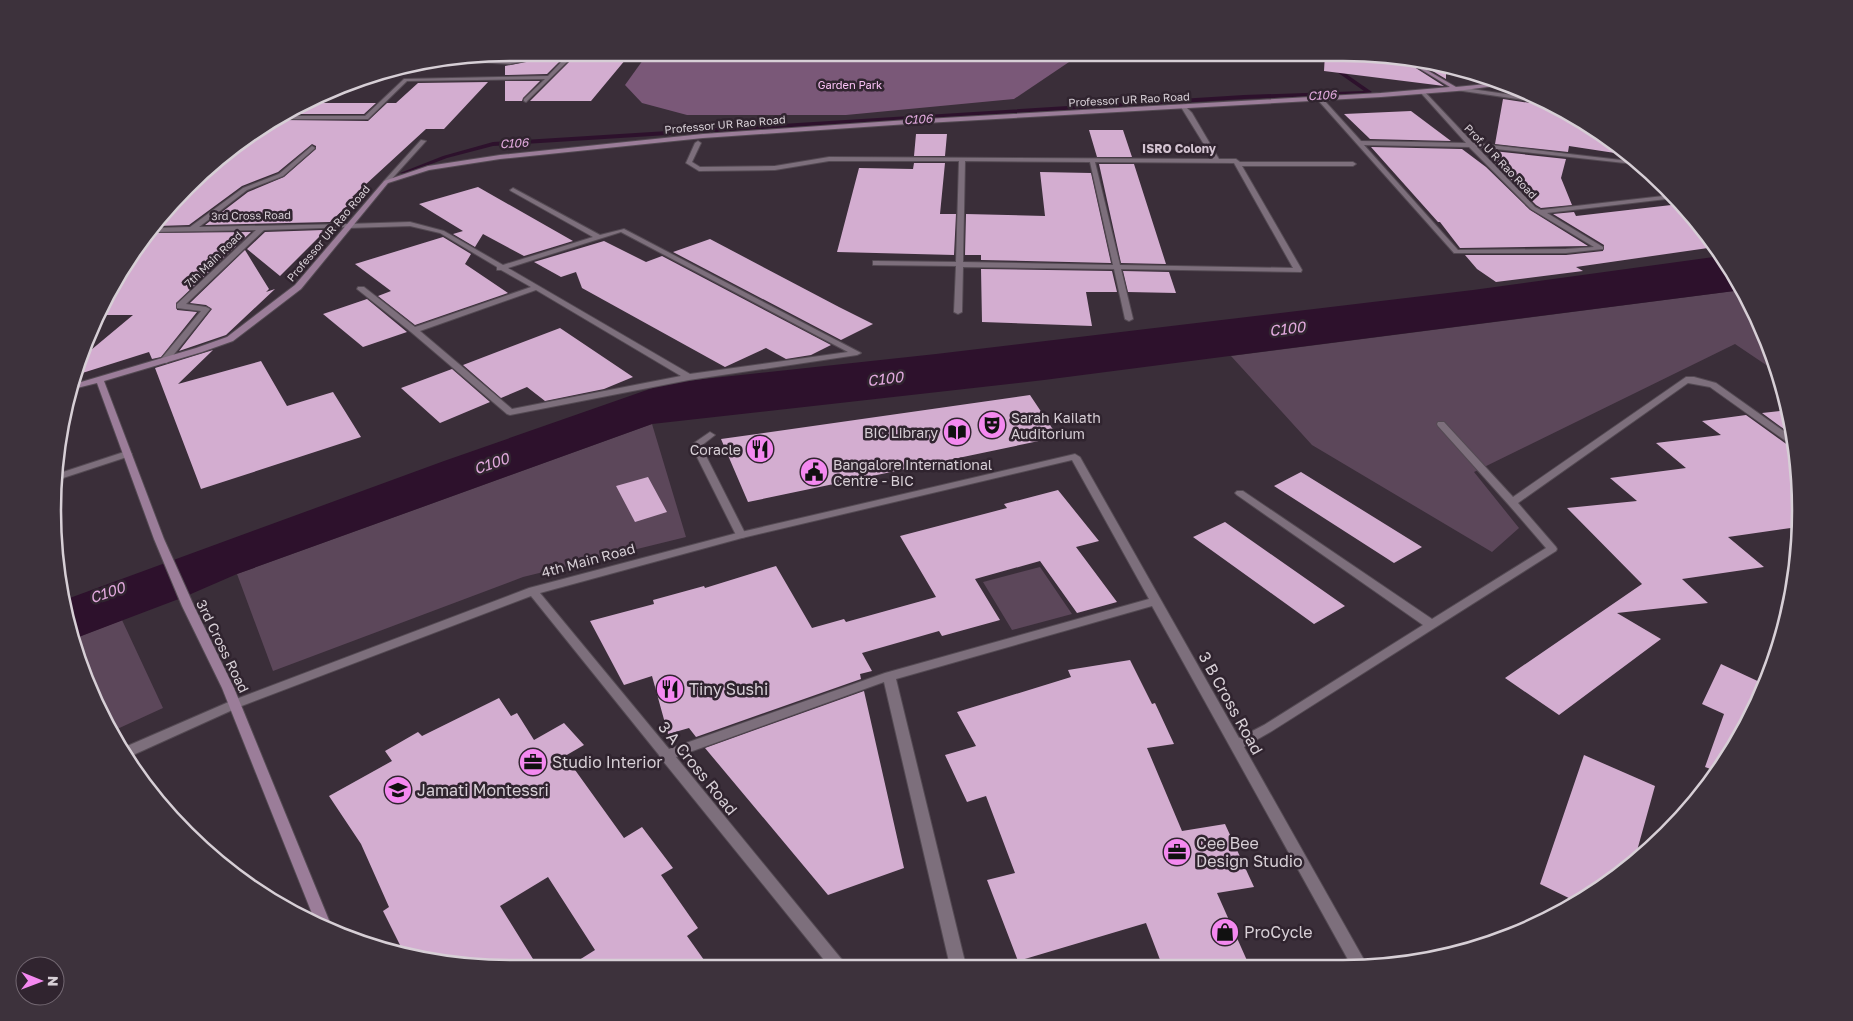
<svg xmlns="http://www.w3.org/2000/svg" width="1853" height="1021" font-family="'Golos Text',sans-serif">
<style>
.green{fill:#5c475a}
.forest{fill:#7a5878}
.water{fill:#2d112c}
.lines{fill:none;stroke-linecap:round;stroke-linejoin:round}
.stream{fill:#2d112c;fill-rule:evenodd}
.building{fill:#d3add0}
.lane-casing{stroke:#544a53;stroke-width:2}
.street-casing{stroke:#544a53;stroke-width:2}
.secondary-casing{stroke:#544a53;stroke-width:2}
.lane{fill:#7d6f7c;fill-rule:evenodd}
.street{fill:#7d6f7c;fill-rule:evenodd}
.secondary{fill:#9b7d99;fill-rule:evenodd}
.labels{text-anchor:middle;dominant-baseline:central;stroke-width:5;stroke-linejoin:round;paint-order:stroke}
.far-park-label{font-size:11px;fill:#f9c1f5;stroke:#30242f}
.far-street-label{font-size:11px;fill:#d7cfd6;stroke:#30242f}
.far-water-label{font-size:12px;font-style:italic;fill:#e1a9dd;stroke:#30242f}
.far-neighbourhood-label{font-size:12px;font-weight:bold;fill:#d3c3d1;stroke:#30242f}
.poi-label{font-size:14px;fill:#d7cfd6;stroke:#30242f;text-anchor:start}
.street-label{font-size:14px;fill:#d7cfd6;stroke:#30242f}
.water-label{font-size:15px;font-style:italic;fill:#e1a9dd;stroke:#30242f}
.near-poi-label{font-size:16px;fill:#d7cfd6;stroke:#30242f;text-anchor:start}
.near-street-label{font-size:16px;fill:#d7cfd6;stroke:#30242f}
.rim{fill:none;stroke:#d7cfd6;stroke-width:2.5}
</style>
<rect width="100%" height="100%" fill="#3a2e39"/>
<path class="green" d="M1742 290 1753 308 1778 373 1735 344 1474 472 1519 528 1492 552 1312 445 1231 356Z
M652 424 686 537 523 577 273 671 237 574Z
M1040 567 1072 614 1012 630 983 582Z
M122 620 163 708 115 730 87 686 76 638Z"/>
<path class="forest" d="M648 53H1072L1075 58 1014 99 846 115H687L642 103 625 85Z"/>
<path class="water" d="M1721 256 1742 290 1044 380 652 424 237 574 184 597 76 638 67 599 444 461 667 383 936 354 1473 290Z"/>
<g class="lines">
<path class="stream" d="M1310 53H1316L1372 92 1369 94 1244 99 493 146 447 158 405 174 400 173 443 156 493 142 1244 95 1364 91Z"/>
</g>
<path class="building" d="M510 52 554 53H570H542L505 60V53Z
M572 53H631L591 101H530L574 57Z
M1325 53H1372L1400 58 1444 86 1324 71Z
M542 59 561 60 547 74 505 75V66Z
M1414 60 1446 66V79Z
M505 81H540L523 98 522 101H505Z
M488 82 444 129H426L352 197H357L330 222 205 225 248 192 284 177 316 149V146L312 144 278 172 242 186 189 225 158 226 231 147 283 120 368 121 387 103H396L418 83Z
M1503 99 1537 104 1540 101 1570 113 1628 155 1569 146 1568 152 1495 144Z
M313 103H376L364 114H293Z
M1411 111 1451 141 1370 139 1344 114Z
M1089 130H1123L1132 157H1097Z
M916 134H947L945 156H914Z
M1371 147 1462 149 1486 167 1530 210 1588 246 1460 248 1440 222H1438Z
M1493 151 1566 159 1561 178 1572 205 1541 208 1536 205 1492 160Z
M914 163H945L940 214H956L954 255 837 252 859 168 913 169Z
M1099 164H1134L1166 264 1121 263Z
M1040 172 1091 173 1111 263 981 260V255H965L966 214 1045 216Z
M478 187 573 241 524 256 483 234 475 247 453 234 463 231 419 204Z
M1680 204 1706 231 1715 247 1576 267 1583 271 1496 282 1477 269 1465 255H1566L1603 251 1604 245 1553 214 1574 212 1576 216Z
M323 230 321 232 326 230 280 276 247 249 265 232Z
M251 232 176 303 177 310 197 312 161 357 152 359 149 352 76 375 85 355 133 315H103L130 256 151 233Z
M443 237 471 254 465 264 508 293 415 325 378 296 391 291 355 264Z
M710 239 839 307 873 324 841 340 673 252Z
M604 241 646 262 662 256 831 345 811 355 786 359 766 348 725 367 582 288 576 272 561 277 534 262Z
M245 250 269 289 266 292 275 289 226 335 179 351 212 309 206 305 190 303Z
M981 269 1112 271 1117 292H1086L1092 326 982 322Z
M1123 271 1169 272 1176 293 1128 292Z
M367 299 407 332 363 347 323 314Z
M560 328 633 377 604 389 545 401 527 387 501 398 463 365Z
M213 350 178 384 261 361 287 406 333 392 361 437 201 489 155 368Z
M452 369 490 402 440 423 401 388Z
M1030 395 1058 437 748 502 721 439Z
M1788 410 1792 435 1762 413Z
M1746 415 1789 446 1794 447 1800 480 1798 527 1728 537 1764 567 1682 579 1708 603 1617 613 1661 639 1559 715 1505 678 1642 584 1567 508 1637 501 1610 478 1686 468 1656 443 1721 435 1702 421Z
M1301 472 1422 547 1394 563 1274 486Z
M648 477 667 512 635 522 616 486Z
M1058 490 1099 541 1076 547 1117 602 1077 613 1040 561 975 579 1000 620 942 636 939 631 862 653 872 671 860 674 861 679 696 737 689 728 668 734 652 676 624 685 590 621 654 604 653 600 704 586 705 588 776 566 812 628 844 619 846 622 936 597 900 536 1007 508 1004 504Z
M1225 522 1345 606 1314 624 1193 537Z
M1130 660 1152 704 1155 703 1174 744 1147 748 1182 831 1225 824 1254 887 1217 893 1249 965H1162L1146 923 1018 961 987 880 1015 873 986 796 967 802 945 755 976 746 957 712 1071 677 1068 670Z
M1721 664 1764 684 1739 739 1716 771 1705 767 1724 714 1702 704Z
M864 691 904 868 828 895 705 748Z
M499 698 511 716 517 713 534 740 564 723 584 745 565 756 624 838 642 827 673 868 661 875 698 928 687 936 709 967H568L595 950 548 877 500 906 538 967 481 968 405 955 383 911 389 907 361 844 329 796 392 761 385 751 418 732 422 736Z
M1584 755 1655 786 1635 858 1597 891 1577 902 1540 884Z"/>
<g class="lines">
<defs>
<path id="lane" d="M571 54 573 56 526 102 524 101V99L545 79 407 81 368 119H284L289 116H365L404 79 548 76 565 58 542 57 510 64 457 61 466 60 510 62 542 55 568 56Z
M1423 90 1473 143 1638 162 1643 165 1477 147 1535 207 1541 210 1672 195 1675 198 1547 213 1603 247V249L1566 253H1454L1317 99 1322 98 1361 141 1466 143 1421 93ZM1364 145 1469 147 1531 209 1594 247 1566 249 1458 250Z
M1184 105 1192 113 1219 159H1236L1240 162H1353L1356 164 1353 166H1242L1302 270 1301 272 1121 269 1133 319 1129 321 1125 319 1114 269 963 267 962 312 958 314 954 312 956 266 873 265V261H876L956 262 959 161H829L775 170 699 171 686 163 695 143 698 141 701 143 692 162 700 167 775 166 829 157 1213 159 1181 107ZM965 161 1090 162 1113 265 963 262ZM1095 162 1234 163 1293 268 1120 265Z
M513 188 600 235 624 229 861 353 857 355 689 380 510 415 507 414 411 332 357 289 358 287H364L415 327 531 287 501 270H497V267L440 233 410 226 348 228 345 226 348 224 410 222 444 231 503 265 593 237 511 191 510 190ZM621 232 848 352 690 374 508 268ZM536 290 681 376 512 409 420 331Z
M710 432 715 435 701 446 746 535 745 537 741 538 736 535 691 445Z"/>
<path id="street" d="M1458 87 1533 98 1539 100 1537 102 1456 90Z
M421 140 426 141 388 183H384V181Z
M312 146 315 148 314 149 283 176 247 190 199 227 348 224 350 225V227L264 230 186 304 206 307 210 309 167 363H161V359L201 311 177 308V304L256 230 153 232 156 228 190 227 243 188 279 174Z
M1686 377H1694L1716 383 1792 437 1794 445 1790 444 1710 387 1688 383 1518 503 1556 547 1557 549 1556 551 1272 731 1244 747 1367 965H1351L1152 606 896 679 966 966H950L884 682 676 757 843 961 845 966H829L663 761 660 760 659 755 531 596 239 707 133 755H131L125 747 231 701 529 588 741 532 1075 454 1080 457 1239 738 1264 725 1423 625 1237 495 1235 493 1237 491H1243L1432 619 1546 548 1508 504 1438 426 1437 424 1438 422H1444L1513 497ZM1072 460 1149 599 885 673 669 749 540 593 742 538Z
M127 451 132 454 130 456 60 479V473Z"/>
<path id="secondary" d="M1402 58 1408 59 1456 87 1497 83 1502 85 1457 91 1381 97 908 124 703 138 500 159 429 170 388 183 301 289 233 341 202 352 104 381 164 539 194 606 234 688 331 925 330 927 315 921 222 688 182 606 154 539 97 383 69 390 71 385 196 348 227 337 295 285 384 181 428 166 500 155 703 134 908 120 1381 93 1450 87Z"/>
</defs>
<use href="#lane" class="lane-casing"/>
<use href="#street" class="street-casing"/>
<use href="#secondary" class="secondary-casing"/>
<use href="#lane" class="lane"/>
<use href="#street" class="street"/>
<use href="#secondary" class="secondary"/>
</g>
<defs>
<symbol id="theatre-disc" viewBox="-11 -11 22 22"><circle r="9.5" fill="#f489f0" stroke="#30242f"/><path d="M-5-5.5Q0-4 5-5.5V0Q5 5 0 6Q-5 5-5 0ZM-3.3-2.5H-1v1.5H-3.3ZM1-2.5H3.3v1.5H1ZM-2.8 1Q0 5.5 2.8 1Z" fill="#111"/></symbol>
<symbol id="library-disc" viewBox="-11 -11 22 22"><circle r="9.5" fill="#f489f0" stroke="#30242f"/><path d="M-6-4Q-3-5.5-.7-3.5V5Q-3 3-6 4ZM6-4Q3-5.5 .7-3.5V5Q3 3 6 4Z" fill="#111"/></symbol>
<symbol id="restaurant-disc" viewBox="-11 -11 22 22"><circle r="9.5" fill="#f489f0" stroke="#30242f"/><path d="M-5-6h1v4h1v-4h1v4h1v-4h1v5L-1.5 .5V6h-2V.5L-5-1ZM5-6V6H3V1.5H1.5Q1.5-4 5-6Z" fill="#111"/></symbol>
<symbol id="civic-disc" viewBox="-11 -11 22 22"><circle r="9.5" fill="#f489f0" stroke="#30242f"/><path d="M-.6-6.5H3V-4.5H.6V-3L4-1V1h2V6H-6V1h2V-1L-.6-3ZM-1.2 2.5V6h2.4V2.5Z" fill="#111"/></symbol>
<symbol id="office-disc" viewBox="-11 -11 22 22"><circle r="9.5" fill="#f489f0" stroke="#30242f"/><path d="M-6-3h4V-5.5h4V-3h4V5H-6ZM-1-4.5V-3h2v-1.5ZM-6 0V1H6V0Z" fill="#111"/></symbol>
<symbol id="school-disc" viewBox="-11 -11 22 22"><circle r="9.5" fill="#f489f0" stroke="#30242f"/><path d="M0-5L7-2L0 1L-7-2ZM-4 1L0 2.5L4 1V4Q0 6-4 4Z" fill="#111"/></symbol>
<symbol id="shop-disc" viewBox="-11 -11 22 22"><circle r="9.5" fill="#f489f0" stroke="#30242f"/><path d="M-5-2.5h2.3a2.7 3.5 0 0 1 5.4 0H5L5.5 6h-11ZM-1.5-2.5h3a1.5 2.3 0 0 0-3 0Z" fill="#111"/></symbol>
</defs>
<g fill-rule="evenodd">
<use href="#theatre-disc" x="976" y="409" width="32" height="32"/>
<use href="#library-disc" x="941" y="416" width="32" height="32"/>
<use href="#restaurant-disc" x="744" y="433" width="32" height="32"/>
<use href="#civic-disc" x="798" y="456" width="32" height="32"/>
<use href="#restaurant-disc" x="654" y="673" width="32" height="32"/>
<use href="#office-disc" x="517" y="746" width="32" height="32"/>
<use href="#school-disc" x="382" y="774" width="32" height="32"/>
<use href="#office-disc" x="1161" y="836" width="32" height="32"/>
<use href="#shop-disc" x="1209" y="916" width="32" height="32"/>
</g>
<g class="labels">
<g class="far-park-label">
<text x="850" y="84">Garden Park</text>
</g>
<g class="far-street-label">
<text transform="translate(1129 99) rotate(-3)">Professor UR Rao Road</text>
<text transform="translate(725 124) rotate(-5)">Professor UR Rao Road</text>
<text transform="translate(1501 161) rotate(46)">Prof. U R Rao Road</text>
<text transform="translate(251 215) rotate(-1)">3rd Cross Road</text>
<text transform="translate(328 233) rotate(-50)">Professor UR Rao Road</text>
<text transform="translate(213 259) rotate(-44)">7th Main Road</text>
</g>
<g class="far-water-label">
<text transform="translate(1322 95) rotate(-3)">C106</text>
<text transform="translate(918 119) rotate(-3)">C106</text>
<text transform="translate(514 143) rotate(-3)">C106</text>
</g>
<g class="far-neighbourhood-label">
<text x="1179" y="148">ISRO Colony</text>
</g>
<g class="poi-label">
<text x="1011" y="417">Sarah Kailath<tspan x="1011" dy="16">Auditorium</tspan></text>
<text x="938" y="432" text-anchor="end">BIC Library</text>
<text x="741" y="449" text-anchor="end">Coracle</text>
<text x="833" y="464">Bangalore International<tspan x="833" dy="16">Centre - BIC</tspan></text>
</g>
<g class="street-label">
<text transform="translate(588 560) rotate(-15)">4th Main Road</text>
<text transform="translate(223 646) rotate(64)">3rd Cross Road</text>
</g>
<g class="water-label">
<text transform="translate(1287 328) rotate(-7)">C100</text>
<text transform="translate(885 378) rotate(-7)">C100</text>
<text transform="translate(491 463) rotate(-19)">C100</text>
<text transform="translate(107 592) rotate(-19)">C100</text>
</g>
<g class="near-poi-label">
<text x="689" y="689">Tiny Sushi</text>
<text x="552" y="762">Studio Interior</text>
<text x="417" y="790">Jamati Montessri</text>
<text x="1196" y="843">Cee Bee<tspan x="1196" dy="18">Design Studio</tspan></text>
<text x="1244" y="932">ProCycle</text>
</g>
<g class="near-street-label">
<text transform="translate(1231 703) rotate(61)">3 B Cross Road</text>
<text transform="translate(698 768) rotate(51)">3 A Cross Road</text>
</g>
</g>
<path d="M0 0H1853V1021H0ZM510 61H1343A449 449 0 0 1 1792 510V511A449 449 0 0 1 1343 960H510A449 449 0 0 1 61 511V510A449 449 0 0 1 510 61Z" fill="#3d323c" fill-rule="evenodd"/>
<path class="rim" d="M510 61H1343A449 449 0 0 1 1792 510V511A449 449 0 0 1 1343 960H510A449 449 0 0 1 61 511V510A449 449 0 0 1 510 61Z"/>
<g transform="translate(40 981) rotate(91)"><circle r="24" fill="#30242f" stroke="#736872"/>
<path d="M0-4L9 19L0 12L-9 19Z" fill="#f489f0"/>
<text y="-8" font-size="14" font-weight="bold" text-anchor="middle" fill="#d7cfd6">N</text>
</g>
</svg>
